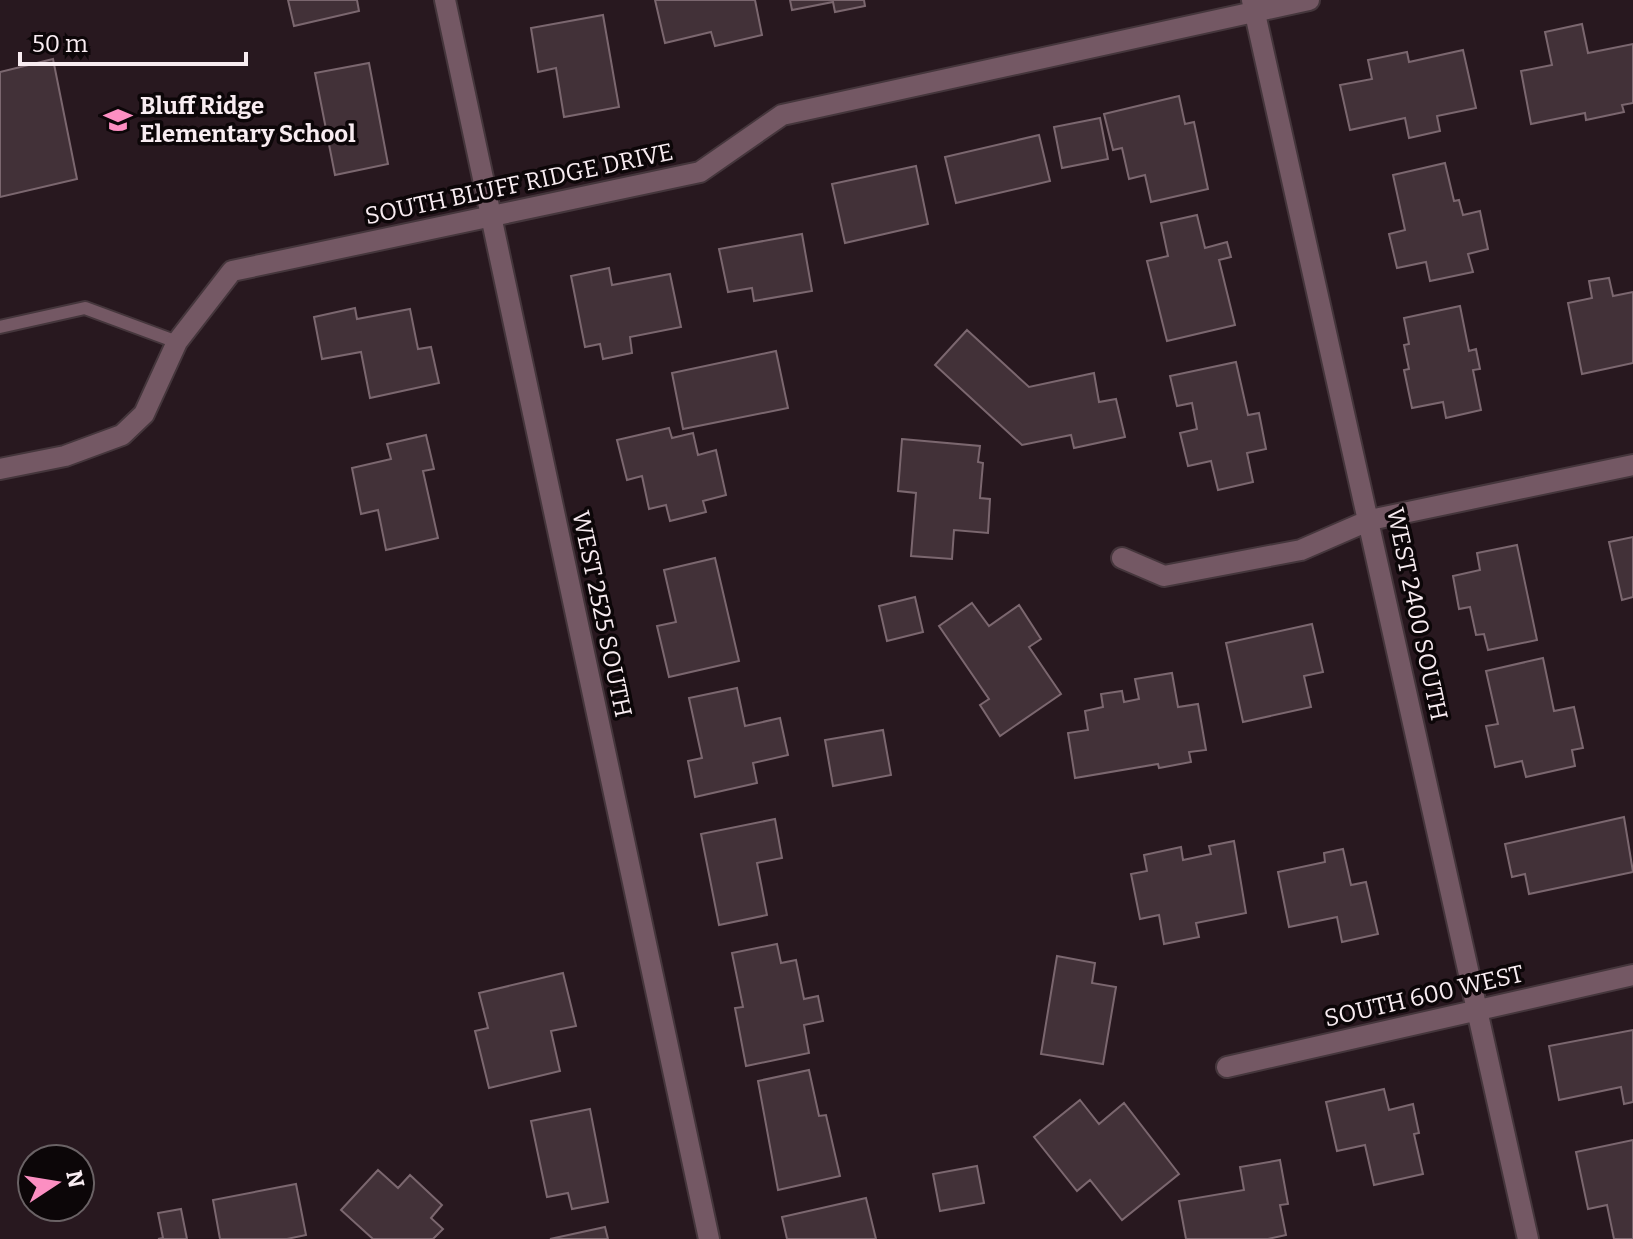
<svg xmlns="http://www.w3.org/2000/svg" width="1633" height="1239" font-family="Bitter,serif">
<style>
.building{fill:#423138;stroke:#7b676f;stroke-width:2}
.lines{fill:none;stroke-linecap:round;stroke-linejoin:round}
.lane-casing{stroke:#45363c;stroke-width:16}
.street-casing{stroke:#45363c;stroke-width:24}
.lane{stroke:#745864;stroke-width:12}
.street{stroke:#745864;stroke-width:20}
.labels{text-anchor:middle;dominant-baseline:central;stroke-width:7;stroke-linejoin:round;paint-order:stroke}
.poi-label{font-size:24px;font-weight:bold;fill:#f8ecf1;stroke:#0c0608;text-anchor:start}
.street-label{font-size:24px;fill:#f8ecf1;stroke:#0c0608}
</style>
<rect width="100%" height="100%" fill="#28181f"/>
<path class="building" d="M288 0H357L359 11 294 26Z
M655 0H755L762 35 715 46 711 32 665 43Z
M790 0H864L865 6 835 12 833 2 792 10Z
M603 15 619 107 564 117 556 68 538 72 531 28Z
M1582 24 1588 53 1633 44V103L1622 105 1624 112 1586 120 1585 113 1531 124 1521 71 1552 65 1545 32Z
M1463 50 1476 108 1437 116 1440 131 1409 138 1405 118 1350 130 1340 85 1372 79 1368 60 1407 52 1409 62Z
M53 59 77 179 0 197V72Z
M369 63 388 164 335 175 315 73Z
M1179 96 1185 124 1194 122 1208 189 1151 202 1145 175 1129 179 1122 148 1113 150 1104 114Z
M1100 118 1108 159 1062 168 1054 127Z
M1039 135 1050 181 956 203 945 157Z
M1445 163 1454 201 1459 200 1463 215 1480 211 1488 249 1468 254 1473 272 1430 281 1426 262 1397 268 1389 234 1405 230 1393 175Z
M916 166 928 224 845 243 832 184Z
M1197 215 1205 248 1227 242 1231 257 1219 260 1235 325 1167 341 1147 261 1168 256 1161 223Z
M802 234 812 291 754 301 752 288 728 292 719 249Z
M609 268 612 285 670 274 681 327 630 337 632 353 603 359 600 344 585 347 571 276Z
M1609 278 1613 296 1633 292V363L1582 374 1568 303 1592 298 1589 281Z
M1460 306 1469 351 1476 349 1480 369 1473 370 1481 410 1446 418 1443 402 1412 408 1404 370 1409 369 1404 345 1409 344 1404 318Z
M355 308 357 319 410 309 418 349 431 347 439 383 370 398 361 352 322 359 314 317Z
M967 330 1029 387 1094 373 1099 402 1116 399 1125 437 1074 448 1071 435 1022 445 935 365Z
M776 351 788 408 683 429 672 373Z
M1236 362 1248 415 1259 413 1266 449 1247 453 1253 482 1218 490 1211 461 1188 466 1180 433 1197 429 1192 403 1177 406 1170 376Z
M669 428 672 438 693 433 698 455 716 450 726 495 703 501 706 512 670 521 666 505 649 509 642 476 627 480 617 440Z
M426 435 434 469 423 471 438 538 386 550 378 510 361 514 352 468 391 459 387 444Z
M902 439 980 446 978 462 983 463 980 498 990 499 988 533 954 530 952 559 911 556 916 493 898 491Z
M1633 537V597L1622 600 1609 542Z
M1517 545 1537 640 1488 650 1484 634 1476 635 1470 607 1459 609 1453 576 1480 570 1477 553Z
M715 558 739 661 669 677 657 626 676 622 664 570Z
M915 597 923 632 887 641 879 606Z
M972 603 989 626 1019 605 1041 639 1029 647 1061 694 1000 736 980 705 989 699 939 626Z
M1312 624 1323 672 1304 676 1311 707 1243 722 1226 643Z
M1543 658 1554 711 1574 707 1583 748 1572 750 1575 766 1526 777 1522 761 1495 767 1486 726 1498 724 1486 671Z
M1172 673 1178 707 1198 704 1206 750 1189 752 1191 762 1159 768 1158 764 1075 778 1068 733 1088 730 1085 711 1103 707 1101 694 1122 691 1124 702 1139 699 1135 679Z
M737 688 745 726 780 718 788 755 753 763 757 783 695 797 688 761 702 758 689 698Z
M883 730 891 775 833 786 825 740Z
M1624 817 1633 872 1529 894 1525 874 1512 877 1505 844Z
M775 819 782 858 757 863 767 915 719 925 701 834Z
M1234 841 1246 913 1196 923 1199 937 1164 944 1159 915 1140 919 1131 874 1147 871 1144 855 1181 847 1183 860 1211 854 1209 846Z
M1343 849 1351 885 1366 882 1378 934 1342 942 1337 917 1289 927 1278 872 1325 862 1324 853Z
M777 944 781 963 796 960 804 999 818 996 823 1021 804 1025 809 1053 746 1066 735 1008 743 1007 732 953Z
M1057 956 1095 963 1092 983 1116 987 1103 1064 1041 1054Z
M563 973 576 1026 551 1031 560 1071 489 1088 475 1031 488 1028 479 993Z
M1633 1030V1102L1624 1104 1621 1087 1559 1100 1549 1046Z
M809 1070 819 1116 826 1115 840 1176 778 1190 758 1081Z
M1384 1089 1389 1110 1413 1104 1419 1133 1414 1134 1423 1174 1374 1185 1365 1145 1337 1151 1326 1102Z
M1080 1100 1099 1124 1124 1103 1179 1174 1122 1220 1090 1180 1077 1191 1034 1137Z
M590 1109 608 1202 572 1209 568 1193 547 1197 531 1121Z
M1633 1140V1239H1614L1607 1205 1588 1209 1576 1152Z
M1280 1160 1288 1204 1280 1205 1286 1235 1268 1239H1186L1179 1201 1244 1190 1240 1167Z
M977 1166 984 1203 940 1211 933 1174Z
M378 1170 398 1188 410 1175 442 1205 431 1218 443 1229 433 1239H373L341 1210Z
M296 1184 306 1235 287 1239H220L213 1200Z
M866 1198 876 1239H787L782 1217Z
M181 1209 187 1239H158L163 1238 158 1213Z
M605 1227 608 1239H550Z"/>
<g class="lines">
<defs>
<path id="lane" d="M0 327 85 308 177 342"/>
<path id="street" d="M445 0 709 1239
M1252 0 1528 1239
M0 469 65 456 122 435 144 414 177 342 232 271 700 172 782 115 1309 0
M1122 558 1164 576 1301 550 1370 520 1633 465
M1227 1067 1633 975"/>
</defs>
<use href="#lane" class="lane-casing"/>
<use href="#street" class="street-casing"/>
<use href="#lane" class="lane"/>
<use href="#street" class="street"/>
</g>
<defs>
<symbol id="school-bare" viewBox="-9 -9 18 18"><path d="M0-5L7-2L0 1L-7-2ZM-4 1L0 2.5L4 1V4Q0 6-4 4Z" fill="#fc8fc2" stroke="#0c0608" stroke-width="2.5" paint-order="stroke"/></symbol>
</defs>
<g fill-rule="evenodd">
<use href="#school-bare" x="98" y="100" width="40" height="40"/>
</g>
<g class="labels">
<g class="poi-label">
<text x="140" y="106">Bluff Ridge<tspan x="140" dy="28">Elementary School</tspan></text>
</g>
<g class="street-label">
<text transform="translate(519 184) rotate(-12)">SOUTH BLUFF RIDGE DRIVE</text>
<text transform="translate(602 614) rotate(78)">WEST 2525 SOUTH</text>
<text transform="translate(1417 614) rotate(78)">WEST 2400 SOUTH</text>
<text transform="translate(1424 996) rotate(-13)">SOUTH 600 WEST</text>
</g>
</g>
<g transform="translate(56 1183) rotate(78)"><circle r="38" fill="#0c0608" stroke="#6a6265" stroke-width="2"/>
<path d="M0-6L14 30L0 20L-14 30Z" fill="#fc8fc2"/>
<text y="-12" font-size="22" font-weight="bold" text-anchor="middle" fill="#f8ecf1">N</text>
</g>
<path d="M20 52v12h226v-12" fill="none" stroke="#f8ecf1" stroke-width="4"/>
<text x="32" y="52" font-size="24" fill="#f8ecf1" stroke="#0c0608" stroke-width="6" paint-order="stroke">50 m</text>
</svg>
